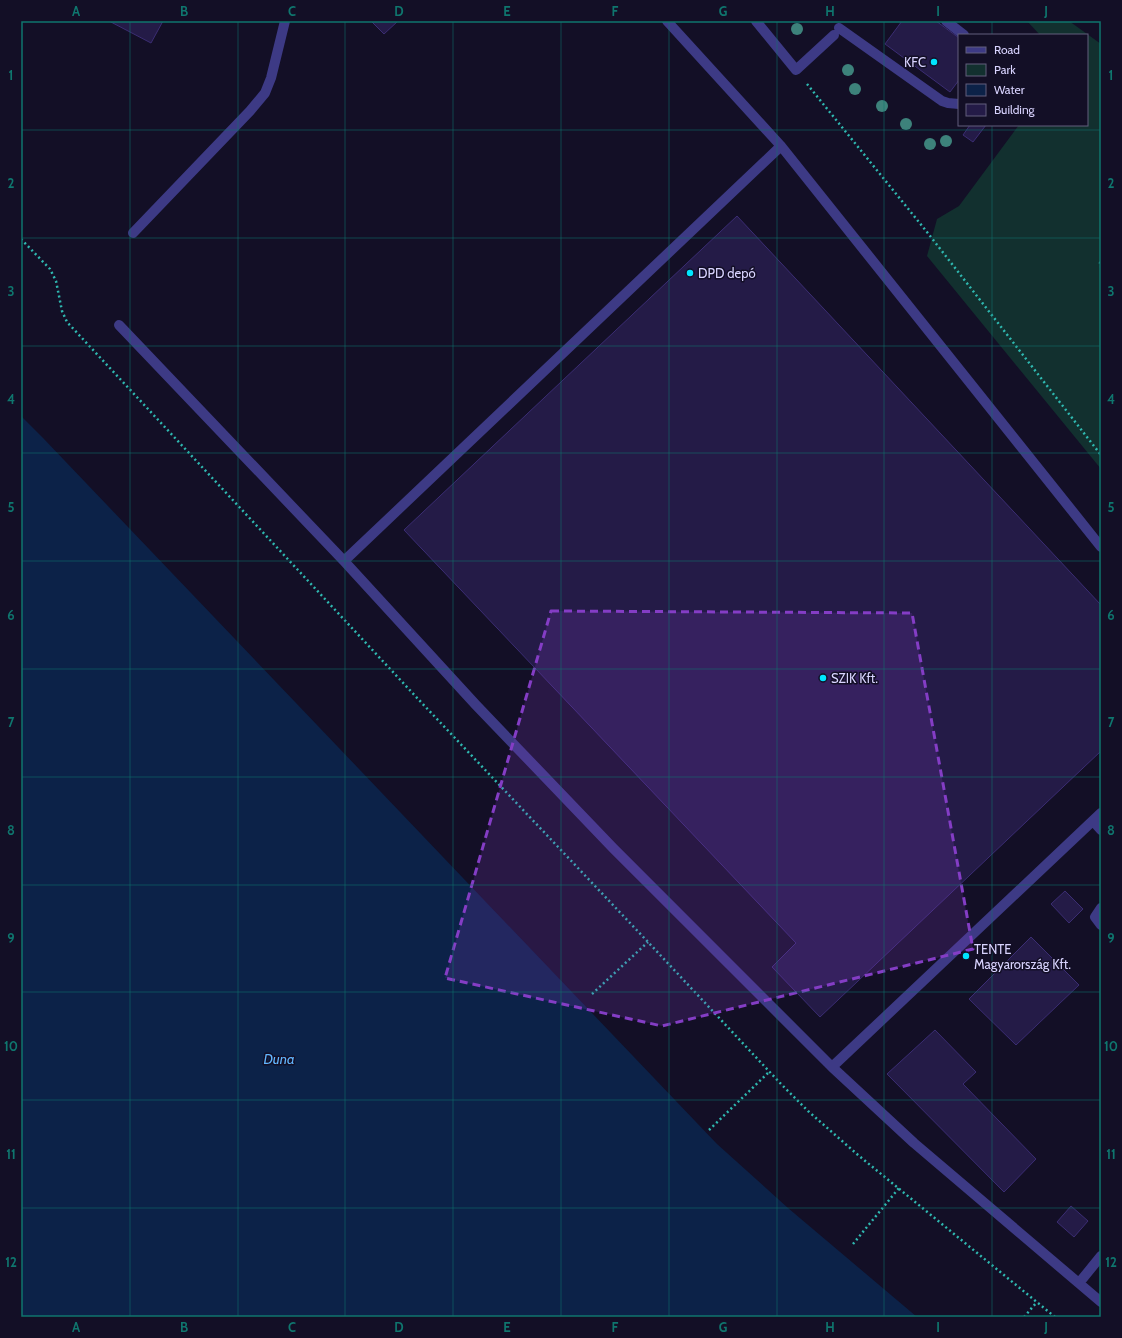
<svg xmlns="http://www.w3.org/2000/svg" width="1122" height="1338" font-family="Cabin,sans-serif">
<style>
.green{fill:#12302f}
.water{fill:#0c2248}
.building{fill:#241b47;stroke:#3b2d73}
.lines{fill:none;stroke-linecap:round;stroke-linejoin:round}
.path{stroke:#2fb8b0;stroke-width:2.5;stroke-dasharray:2 3;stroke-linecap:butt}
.minor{stroke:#3d3a85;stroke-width:10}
.tree{fill:#3d827b}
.marked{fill:#843dc5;fill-opacity:0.2;stroke:#843dc5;stroke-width:3;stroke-dasharray:8 5;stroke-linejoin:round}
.grid{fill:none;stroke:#0f766e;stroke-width:1;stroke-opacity:0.55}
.poi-dot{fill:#00e5ff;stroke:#130f26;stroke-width:1.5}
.labels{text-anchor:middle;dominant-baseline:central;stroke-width:3;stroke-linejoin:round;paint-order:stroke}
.poi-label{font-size:13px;fill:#d9d4ff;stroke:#130f26;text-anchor:start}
.water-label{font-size:14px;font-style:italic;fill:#62b6ff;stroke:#130f26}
.neatline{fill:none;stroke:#0f766e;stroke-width:1.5}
.grid-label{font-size:13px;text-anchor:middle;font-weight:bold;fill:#0f766e}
</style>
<rect width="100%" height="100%" fill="#130f26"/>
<path class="green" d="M1027 21H1069L1101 44V469L927 256 937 219 959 206 1019 125H1087V35H1040Z"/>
<path class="water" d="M21 416 44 439 717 1144 788 1208 917 1317H21Z"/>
<path class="building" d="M109 21H163L151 43Z
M371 21H398L384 34Z
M902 21H936L959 38V80L950 92 885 44Z
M970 125H986L973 142 963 135Z
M737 216 1101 605V751L820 1017 772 967 796 943 404 530Z
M1065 891 1083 909 1069 923 1051 904Z
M1031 937 1079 985 1016 1045 969 999Z
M935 1030 976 1072 963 1084 1036 1159 1004 1192 887 1074Z
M1071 1206 1088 1221 1074 1237 1057 1222Z"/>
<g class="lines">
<path class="path" d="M807 84 927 232 1101 455
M21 239 50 269 56 281 62 311 67 322 419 700 648 942 781 1084 808 1111 858 1155 1055 1317
M1101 262 1100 263 1101 267
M592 994 648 942
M709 1130 769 1072
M853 1244 899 1188
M1024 1317 1037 1302"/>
<path class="minor" d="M667 21 781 146 1101 547
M756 21 796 70 834 35
M946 21 964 35
M839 28 942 101 948 103 959 104
M133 233 250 111 265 93 271 78 285 21
M119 325 344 561 476 705 613 848 832 1067
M344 561 781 146
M1101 813 832 1067 914 1143 1101 1302
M1093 821 1101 830
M1101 908 1095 917 1101 925
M1079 1283 1101 1256"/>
</g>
<g class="tree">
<circle cx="797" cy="29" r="6"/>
<circle cx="848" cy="70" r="6"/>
<circle cx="855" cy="89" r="6"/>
<circle cx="882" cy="106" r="6"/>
<circle cx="906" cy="124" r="6"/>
<circle cx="946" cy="141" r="6"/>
<circle cx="930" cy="144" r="6"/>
</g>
<path class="marked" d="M551 611 912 613 973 949 662 1026 445 978Z"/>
<path class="grid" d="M130 21V1317M238 21V1317M345 21V1317M453 21V1317M561 21V1317M669 21V1317M777 21V1317M884 21V1317M992 21V35M992 125V1317M21 130H1101M21 238H1101M21 346H1101M21 453H1101M21 561H1101M21 669H1101M21 777H1101M21 885H1101M21 992H1101M21 1100H1101M21 1208H1101"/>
<g class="poi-dot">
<circle cx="934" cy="62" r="4"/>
<circle cx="690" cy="273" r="4"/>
<circle cx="823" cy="678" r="4"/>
<circle cx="966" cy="956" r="4"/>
</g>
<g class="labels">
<g class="poi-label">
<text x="926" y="62" text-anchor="end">KFC</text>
<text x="698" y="273">DPD depó</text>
<text x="831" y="678">SZIK Kft.</text>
<text x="974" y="949">TENTE<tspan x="974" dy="15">Magyarország Kft.</tspan></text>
</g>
<g class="water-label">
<text x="279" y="1059">Duna</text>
</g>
</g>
<rect width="1122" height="1338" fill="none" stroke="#130f26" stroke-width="44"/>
<rect x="958" y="34" width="130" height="92" fill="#130f26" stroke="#625e7d"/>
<rect x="966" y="47" width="20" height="6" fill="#3d3a85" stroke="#625e7d"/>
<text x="994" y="54" font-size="12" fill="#d9d4ff">Road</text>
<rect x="966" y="64" width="20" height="12" fill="#12302f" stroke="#625e7d"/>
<text x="994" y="74" font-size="12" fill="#d9d4ff">Park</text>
<rect x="966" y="84" width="20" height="12" fill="#0c2248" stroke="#625e7d"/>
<text x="994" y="94" font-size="12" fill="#d9d4ff">Water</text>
<rect x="966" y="104" width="20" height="12" fill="#241b47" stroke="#625e7d"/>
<text x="994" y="114" font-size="12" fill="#d9d4ff">Building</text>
<rect x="22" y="22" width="1078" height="1294" class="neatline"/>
<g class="grid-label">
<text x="76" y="16">A</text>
<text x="184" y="16">B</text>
<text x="292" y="16">C</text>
<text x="399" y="16">D</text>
<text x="507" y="16">E</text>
<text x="615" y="16">F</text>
<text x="723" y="16">G</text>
<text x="830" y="16">H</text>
<text x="938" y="16">I</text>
<text x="1046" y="16">J</text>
<text x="11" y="80">1</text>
<text x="1111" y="80">1</text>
<text x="11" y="188">2</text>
<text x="1111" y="188">2</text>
<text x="11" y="296">3</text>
<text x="1111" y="296">3</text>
<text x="11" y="404">4</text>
<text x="1111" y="404">4</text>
<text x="11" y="512">5</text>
<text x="1111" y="512">5</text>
<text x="11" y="620">6</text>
<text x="1111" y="620">6</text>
<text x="11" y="727">7</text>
<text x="1111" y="727">7</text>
<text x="11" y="835">8</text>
<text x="1111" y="835">8</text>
<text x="11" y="943">9</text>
<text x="1111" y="943">9</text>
<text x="11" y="1051">10</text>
<text x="1111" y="1051">10</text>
<text x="11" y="1159">11</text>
<text x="1111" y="1159">11</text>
<text x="11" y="1267">12</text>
<text x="1111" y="1267">12</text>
<text x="76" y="1332">A</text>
<text x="184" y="1332">B</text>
<text x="292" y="1332">C</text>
<text x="399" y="1332">D</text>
<text x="507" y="1332">E</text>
<text x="615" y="1332">F</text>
<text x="723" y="1332">G</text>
<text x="830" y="1332">H</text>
<text x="938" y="1332">I</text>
<text x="1046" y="1332">J</text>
</g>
</svg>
